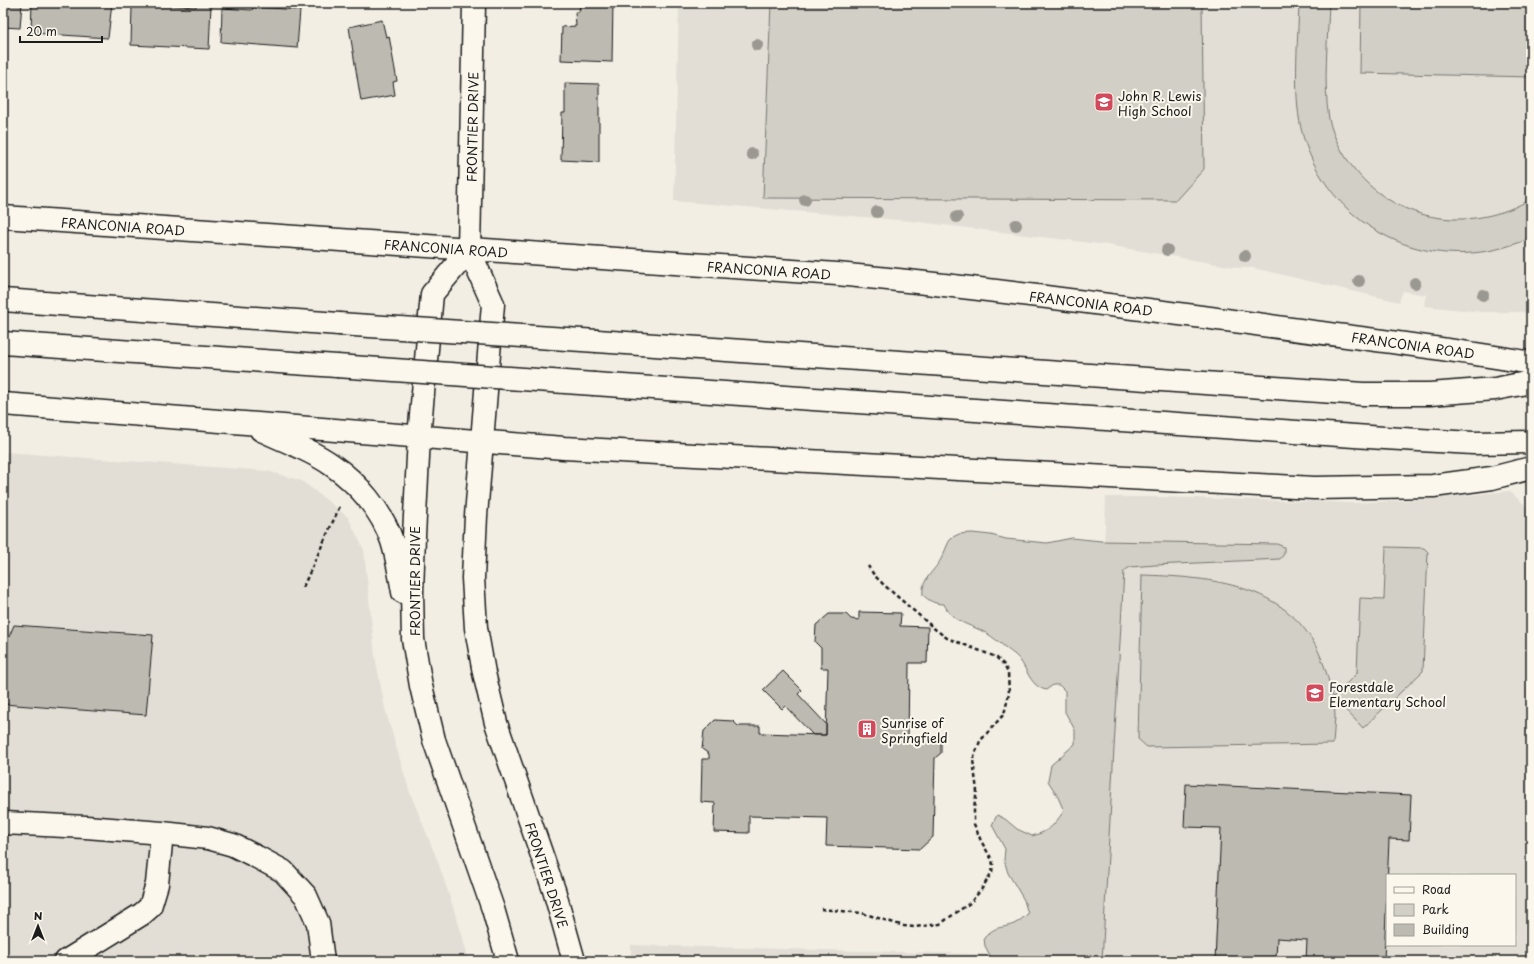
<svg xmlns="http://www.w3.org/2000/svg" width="1534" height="964" font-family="'Playpen Sans',sans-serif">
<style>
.built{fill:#e2ded5;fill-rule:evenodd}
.green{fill:#d2cfc6;stroke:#777671}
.building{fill:#bdbab1;stroke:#1c1c1c}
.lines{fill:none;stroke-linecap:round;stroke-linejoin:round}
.minor-casing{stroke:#1c1c1c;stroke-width:25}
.major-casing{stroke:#1c1c1c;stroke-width:25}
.path{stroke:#1c1c1c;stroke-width:2.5;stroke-dasharray:4 3;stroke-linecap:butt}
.minor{stroke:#fbf7ec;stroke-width:22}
.major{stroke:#fbf7ec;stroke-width:22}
.major-bridge-casing{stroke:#1c1c1c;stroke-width:25;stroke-linecap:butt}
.major-bridge{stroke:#fbf7ec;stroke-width:22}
.tree{fill:#9b9892}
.labels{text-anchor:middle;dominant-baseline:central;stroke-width:4;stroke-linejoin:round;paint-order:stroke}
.poi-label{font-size:13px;fill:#1c1c1c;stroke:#fbf7ec;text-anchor:start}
.street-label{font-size:13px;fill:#1c1c1c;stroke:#fbf7ec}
</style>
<rect width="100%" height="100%" fill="#f2eee4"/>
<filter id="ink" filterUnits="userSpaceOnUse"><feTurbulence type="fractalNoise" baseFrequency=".025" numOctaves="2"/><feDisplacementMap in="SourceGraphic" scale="8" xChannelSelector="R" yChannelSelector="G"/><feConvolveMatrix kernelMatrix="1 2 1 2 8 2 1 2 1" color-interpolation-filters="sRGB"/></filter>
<g filter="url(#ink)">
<path class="built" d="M679 3H1531V312H1482L1424 306 1426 295 1403 291 1399 302 1253 268H1240L1107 245 911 221 674 201Z
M3 452 267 471 302 481 348 517 364 550 375 656 385 709 409 790 438 862 459 925 469 961H3Z
M1509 491 1531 510V961H631V945L1089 957 1106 497H1161L1354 503 1429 499ZM1387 875H1515V945H1387Z"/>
<path class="green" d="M771 3H1202L1204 169 1176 200 763 198Z
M1299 3H1329C1328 38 1323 85 1329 119 1333 137 1343 155 1355 170 1399 224 1472 233 1531 199V238C1523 242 1514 244 1505 247 1418 272 1329 223 1303 136 1292 99 1298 42 1299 3Z
M1361 3H1531V77L1360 73Z
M972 533 991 535 1006 539 1047 543 1072 538 1101 541 1277 544 1284 547V554L1280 559 1155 565 1130 567 1124 571 1102 961H993L985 946 984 938C996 925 1000 929 1014 924 1018 922 1024 917 1028 914L1024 900 1008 873 1004 860 1005 849 992 825 997 815 1005 819 1017 829 1032 836C1050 831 1053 826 1064 811L1057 795 1048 781 1051 765 1075 744V730L1065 712V691L1059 685H1053L1046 690C1027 685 1028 665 1014 654 1004 647 994 637 984 632 967 623 953 623 944 604 935 604 929 601 923 595 921 579 934 572 941 559 945 552 947 544 951 538L959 534Z
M1386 547 1424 548 1428 552 1423 671 1363 728 1334 698 1335 716 1333 744 1147 747 1138 739 1142 575C1204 577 1279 582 1314 643 1324 660 1328 679 1333 697L1357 673 1360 598 1384 599Z"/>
<path class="building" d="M3 3H22L20 28 3 27Z
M32 3H112L108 38 31 33Z
M580 3H613L612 62 561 60 562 27 576 26 575 12H579Z
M151 4 196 7V4L211 5 209 49 131 45 132 6 151 7Z
M253 7 300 10 297 48 221 42 222 8 252 10Z
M382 20 386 37 389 36 397 81 393 82 395 95 361 101 349 27Z
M565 83 599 84V162L561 160 562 113H565Z
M859 612 901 613 900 626 928 627 927 663H909L908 740H923L926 737H935L941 743V753L935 758 933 837 920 849 826 846 827 818 749 816V833L714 832 715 803 701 802 702 759H709V754L702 749 704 731 715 720 733 721 738 726H760V733L826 735 828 668H821V648L815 642 816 625 829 614H846L851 619 859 620Z
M14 625 153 635 146 715 3 704V651Z
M783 671 802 690 798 694 826 724V735H813L785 706 782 709 763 690Z
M1186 784 1411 795 1409 840 1389 839 1384 961H1306L1307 940 1277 938 1276 960 1290 961H1215L1221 828 1184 827Z"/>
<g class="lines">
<defs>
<path id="minor" d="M469 250 474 3
M3 823 86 827 162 833 208 838 233 845 257 857 283 871 306 896 318 923 323 961
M66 961 142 914 150 907 157 884 162 833"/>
<path id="major" d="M3 217 837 274C977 287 1117 306 1256 324 1348 337 1440 347 1531 363
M469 250 432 294 419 437 414 536 412 592 413 639 421 686 434 740 493 909 508 961
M469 250 493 304 476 516 473 578 476 628 484 673 496 723 554 890 574 961
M3 300 339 324
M597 341 1363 394H1430L1495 389 1531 382
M3 343 337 366
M594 384 1384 438 1473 443 1531 442
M3 404 564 448 1314 488 1433 486 1492 478 1531 468
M261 430C285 441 311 450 332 465 358 483 382 511 392 541 397 557 400 575 403 592"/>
</defs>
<use href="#minor" class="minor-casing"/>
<use href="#major" class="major-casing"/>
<path class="path" d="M303 587 340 506
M821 909 862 913 904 926 914 927 940 924 970 903 981 890 992 872 993 864 991 858 981 841 974 824V808L977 791 973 760 980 741 1004 714 1009 694 1008 673 1004 665 996 657 947 638 936 630 884 585 874 575 868 566"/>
<use href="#minor" class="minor"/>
<use href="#major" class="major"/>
<defs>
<path id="major-bridge" d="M339 324 597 341
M337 366 594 384"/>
</defs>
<use href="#major-bridge" class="major-bridge-casing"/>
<use href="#major-bridge" class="major-bridge"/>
</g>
<g class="tree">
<circle cx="757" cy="45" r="6"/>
<circle cx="752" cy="154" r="6"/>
<circle cx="805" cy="200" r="6"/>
<circle cx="877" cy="212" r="6"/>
<circle cx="957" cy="217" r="6"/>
<circle cx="1016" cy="225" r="6"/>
<circle cx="1167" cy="250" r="6"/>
<circle cx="1245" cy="256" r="6"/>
<circle cx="1359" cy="281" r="6"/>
<circle cx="1415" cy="283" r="6"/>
<circle cx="1483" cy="295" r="6"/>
</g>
</g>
<defs>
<symbol id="school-square" viewBox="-11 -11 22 22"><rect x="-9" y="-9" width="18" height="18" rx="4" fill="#d1495b" stroke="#fbf7ec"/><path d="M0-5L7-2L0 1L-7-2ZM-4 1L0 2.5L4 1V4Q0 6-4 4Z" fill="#fff"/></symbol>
<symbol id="building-square" viewBox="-11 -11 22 22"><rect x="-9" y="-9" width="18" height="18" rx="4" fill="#d1495b" stroke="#fbf7ec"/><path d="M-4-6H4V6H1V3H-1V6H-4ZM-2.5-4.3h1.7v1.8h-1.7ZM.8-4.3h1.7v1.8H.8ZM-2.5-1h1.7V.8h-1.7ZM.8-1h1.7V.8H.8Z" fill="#fff"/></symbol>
</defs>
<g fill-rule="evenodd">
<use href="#school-square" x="1093" y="91" width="22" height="22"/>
<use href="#school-square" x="1304" y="682" width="22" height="22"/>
<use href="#building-square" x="856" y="718" width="22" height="22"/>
</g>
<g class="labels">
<g class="poi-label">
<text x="1118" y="95">John R. Lewis<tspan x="1118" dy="15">High School</tspan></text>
<text x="1329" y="686">Forestdale<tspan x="1329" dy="15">Elementary School</tspan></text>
<text x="881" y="722">Sunrise of<tspan x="881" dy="15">Springfield</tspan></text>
</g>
<g class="street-label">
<text transform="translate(472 127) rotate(-89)">FRONTIER DRIVE</text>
<text transform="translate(123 226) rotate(4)">FRANCONIA ROAD</text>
<text transform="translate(446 248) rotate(4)">FRANCONIA ROAD</text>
<text transform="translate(769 270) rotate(4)">FRANCONIA ROAD</text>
<text transform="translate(1091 303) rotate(7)">FRANCONIA ROAD</text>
<text transform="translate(1413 345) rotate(8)">FRANCONIA ROAD</text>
<text transform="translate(414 581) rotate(-90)">FRONTIER DRIVE</text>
<text transform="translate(547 875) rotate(72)">FRONTIER DRIVE</text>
</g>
</g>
<rect width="1534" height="964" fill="none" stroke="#fbf7ec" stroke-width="16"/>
<rect x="8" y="8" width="1518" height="948" fill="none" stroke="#1c1c1c" stroke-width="1.5" filter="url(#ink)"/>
<rect x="1386" y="874" width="130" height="72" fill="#fbf7ec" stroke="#a29f99"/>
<rect x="1394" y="887" width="20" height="6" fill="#fbf7ec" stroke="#a29f99"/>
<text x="1422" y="894" font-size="12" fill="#1c1c1c">Road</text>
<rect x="1394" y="904" width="20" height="12" fill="#d2cfc6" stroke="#a29f99"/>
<text x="1422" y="914" font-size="12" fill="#1c1c1c">Park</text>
<rect x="1394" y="924" width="20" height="12" fill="#bdbab1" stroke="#a29f99"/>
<text x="1422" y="934" font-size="12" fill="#1c1c1c">Building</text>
<g transform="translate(38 926)" stroke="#fbf7ec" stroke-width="3" paint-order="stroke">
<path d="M0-3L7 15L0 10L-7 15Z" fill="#1c1c1c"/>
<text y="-6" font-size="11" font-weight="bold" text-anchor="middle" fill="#1c1c1c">N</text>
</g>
<path d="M20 36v6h82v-6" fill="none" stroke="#1c1c1c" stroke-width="2"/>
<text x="26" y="36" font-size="12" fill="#1c1c1c" stroke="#fbf7ec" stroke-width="3" paint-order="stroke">20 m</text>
</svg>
